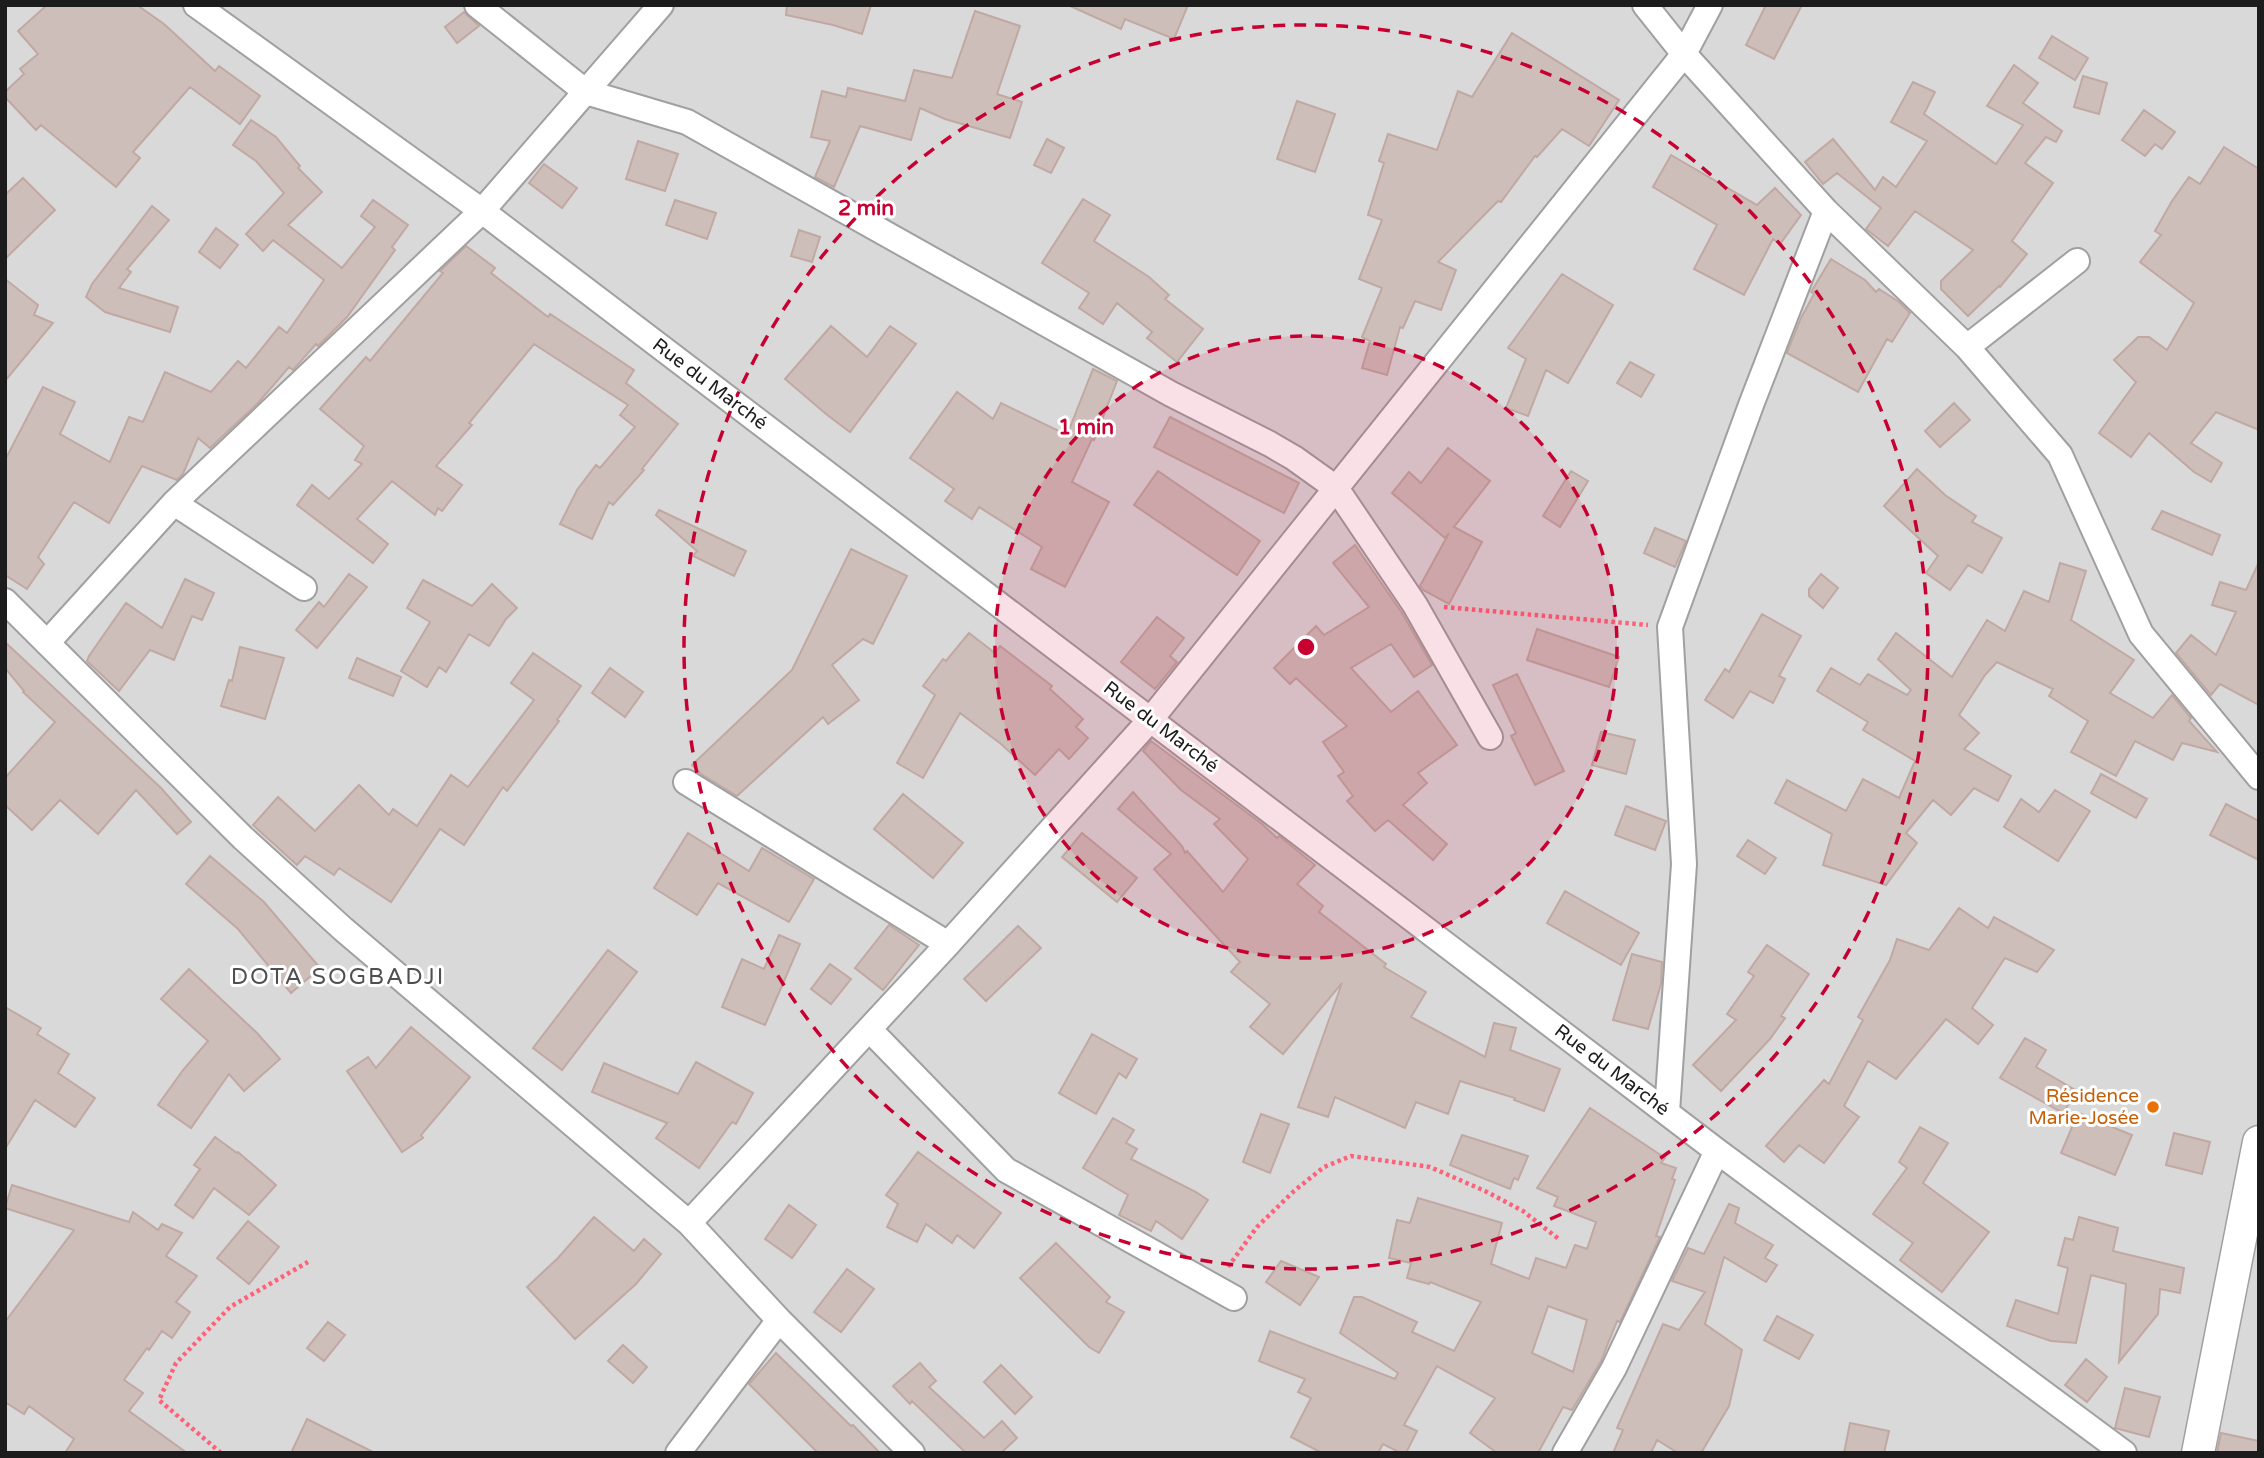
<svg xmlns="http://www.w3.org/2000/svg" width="2264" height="1458" font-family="'Varela Round',sans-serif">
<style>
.residential{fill:#dad9d9}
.building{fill:#cebeba;stroke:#c0a8a3;stroke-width:2;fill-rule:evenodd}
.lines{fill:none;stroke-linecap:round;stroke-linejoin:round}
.minor-casing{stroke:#a0a0a0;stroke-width:28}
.tertiary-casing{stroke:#a0a0a0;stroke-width:35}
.path{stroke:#ff6178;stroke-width:4.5;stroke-dasharray:3.5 3.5;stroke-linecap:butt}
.minor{stroke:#fff;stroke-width:24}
.tertiary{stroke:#fff;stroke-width:32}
.ring{fill:none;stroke:#c80031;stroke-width:3.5;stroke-dasharray:12 9}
.food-dot{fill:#e8710a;stroke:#fff;stroke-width:2.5}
.labels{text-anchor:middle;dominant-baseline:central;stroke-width:6;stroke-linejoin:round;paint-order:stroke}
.street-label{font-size:19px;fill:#1c1c1c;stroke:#fff}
.food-label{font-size:19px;fill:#c56008;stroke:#fff;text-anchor:end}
.quarter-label{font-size:23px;letter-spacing:2px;fill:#4f4f4f;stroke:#fff}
.centre{fill:#c80031;stroke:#fff;stroke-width:3.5}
.ring-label{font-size:21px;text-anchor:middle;font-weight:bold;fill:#c80031;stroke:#fff;stroke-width:6;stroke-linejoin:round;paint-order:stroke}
</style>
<rect width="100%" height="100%" fill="#eee7e1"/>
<path class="residential" d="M5 5H2259V1453H5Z"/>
<path class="building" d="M47 5H137L164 24 215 71 219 66 260 96 240 124 190 87 133 152 140 158 116 187 41 125 36 130 5 97V92L24 74 20 69 38 54 18 31Z
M787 5H871L862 34 833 25 786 15Z
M1068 5H1188L1174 39 1125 19 1121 29Z
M1766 5H1802L1774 59 1746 45Z
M975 11 1020 26 997 94 1022 102 1010 138 945 119 920 108 911 140 860 126 834 187 815 177 830 141 811 137 822 91 846 97 848 88 905 101 914 70 952 78Z
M464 12 479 26 457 43 445 27Z
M1512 33 1619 100 1589 146 1562 129 1537 157 1535 156 1501 202 1498 201 1438 262 1456 270 1441 310 1415 301 1403 328 1400 327 1387 375 1362 368 1370 341 1362 337 1382 288 1359 279 1382 220 1368 215 1384 163 1379 161 1388 134 1437 150 1458 91 1472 97Z
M2052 36 2088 58 2075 80 2039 58Z
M2014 65 2038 83 2023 103 2062 131 2056 142 2046 137 2025 163 2053 183 2012 241 2027 254 2000 287 1999 286 1968 316 1941 289V281L1973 250 1915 211 1888 246 1866 229 1881 208 1837 173 1823 184 1805 162 1833 139 1875 190 1883 177 1896 187 1927 141 1891 122 1913 82 1935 92 1924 114 1996 164 2023 125 1987 106Z
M2083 76 2107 83 2099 114 2074 107Z
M1297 101 1335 114 1315 172 1277 159Z
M2144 110 2175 132 2162 149 2155 144 2145 156 2122 140Z
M251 120 276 137 300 166 298 168 322 192 288 225 342 268 375 227 361 216 373 200 408 225 392 247 395 250 347 317 318 346 316 344 293 370 289 367 258 403 210 448 198 438 183 474 177 480 142 466 109 523 74 502 38 557 44 564 27 589 5 575V460L43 387 75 402 60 434 110 462 129 417 143 422 165 372 211 392 238 361 246 368 279 327 287 333 324 280 273 240 263 251 246 234 284 193 256 161 233 145Z
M1047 139 1064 148 1051 173 1034 165Z
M638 141 678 154 665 191 626 179Z
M2224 147 2259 169V430L2216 412 2191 443 2222 463 2211 482 2194 472 2149 433 2131 457 2099 433 2136 382 2114 360 2138 337H2149L2167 350 2194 303 2140 262 2161 235 2155 231 2172 201 2189 177 2200 184Z
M1671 155 1757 205 1775 188 1801 215 1780 244 1773 239 1744 295 1694 269 1717 225 1653 187Z
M544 164 577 188 562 208 529 183Z
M23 178 55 210 5 259V195Z
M1083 199 1110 215 1094 241 1149 277 1169 295 1165 299 1203 329 1177 362 1147 338 1152 332 1117 303 1103 324 1079 308 1089 293 1042 263Z
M675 200 716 213 707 239 666 225Z
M152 206 169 220 127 269 131 272 119 288 178 307 170 332 105 312 86 297 92 284Z
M216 228 238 245 220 268 199 252Z
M799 230 820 237 812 262 791 256Z
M466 246 495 268 491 273 548 317 550 314 634 370 626 383 678 424 642 469 644 470 613 505 609 502 592 539 560 524 577 490 596 465 600 468 635 427 620 415 628 405 534 344 469 423 472 425 436 466 462 485 442 511 438 508 435 515 392 481 357 519 388 544 373 563 297 505 312 485 329 499 362 464 355 460 364 446 320 409 366 357 370 361 443 273 440 271Z
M1831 259 1865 280 1876 292 1879 289 1899 302 1910 313 1892 342 1887 339 1858 392 1787 353 1801 318 1814 294 1811 292Z
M1562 274 1613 305 1568 383 1546 370 1528 416 1506 408 1526 359 1508 348Z
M5 279 38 305 34 315 53 323 5 381Z
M831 326 867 357 890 326 916 344 850 432 826 414 785 379Z
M1630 362 1654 375 1641 397 1617 383Z
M1093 369 1117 381 1094 440 1092 439 1072 482 1109 502 1065 587 1031 569 1042 547 979 507 972 519 945 501 954 489 910 458 957 392 993 419 1001 403 1067 435Z
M1954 403 1970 420 1940 447 1925 431Z
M1170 417 1299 483 1284 513 1154 447Z
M1448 448 1490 481 1454 527 1482 542 1449 604 1423 590 1420 586 1449 533 1445 538 1392 493 1409 472 1421 483Z
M1917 469 1945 495 1976 516 1972 522 2002 538 1982 573 1968 565 1950 590 1926 573 1938 556 1884 506Z
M1158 471 1260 541 1237 575 1134 505Z
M1571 471 1588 481 1560 527 1543 516Z
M659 510 746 551 734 576 693 556 697 551 656 515Z
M2162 511 2220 535 2212 555 2152 529Z
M1655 528 1686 541 1675 567 1644 553Z
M1355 545 1402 613 1432 665 1414 677 1391 644 1351 668 1391 712 1418 691 1457 745 1418 773 1427 783 1403 805 1447 844 1433 860 1388 820 1375 831 1347 801 1353 796 1338 776 1344 772 1323 742 1347 726 1296 678 1290 684 1274 668 1316 626 1324 635 1369 607 1333 563Z
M851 549 907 576 873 644 863 639 832 665 859 700 828 724 823 717 737 796 701 774 692 765 792 670Z
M2259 562V705L2220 684 2211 695 2176 653 2191 635 2216 655 2236 612 2212 605 2220 582 2246 590Z
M2060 563 2086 571 2071 620 2134 660 2110 693 2153 718 2172 695 2191 718 2189 721 2217 752 2182 743 2173 760 2135 741 2116 776 2071 752 2088 721 2049 696 2053 689 1997 662 1985 675 1959 715 1979 733 1964 749 2011 776 1998 801 1974 788 1951 815 1933 800 1906 833 1917 843 1886 885 1823 865 1832 834 1775 803 1787 780 1846 811 1863 779 1899 798 1915 761 1863 730 1868 722 1817 691 1831 668 1860 685 1868 674 1907 695 1911 690 1878 659 1896 633 1952 677 1987 620 2005 631 2024 591 2049 602Z
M349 574 367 587 317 648 296 630 319 602 324 607Z
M1821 574 1838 588 1823 608 1809 596V589Z
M185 579 214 593 202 620 192 616 174 660 150 650 119 691 87 661 89 656 126 603 162 628Z
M423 580 472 606 492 584 517 608 506 619 489 646 469 634 446 672 439 667 427 687 401 671 430 622 407 608Z
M1762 614 1801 636 1779 676 1785 679 1773 703 1750 691 1733 718 1705 700 1725 669 1729 672Z
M1157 617 1184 638 1170 656 1177 662 1155 689 1121 662Z
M1537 629 1619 657 1609 687 1527 660Z
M969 633 995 653 1000 646 1052 686 1050 689 1083 719 1076 727 1088 738 1069 759 1059 749 1035 775 1001 744 960 713 923 778 897 763 935 695 923 686 943 659 946 661Z
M5 642 161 788 191 822 177 834 136 790 98 834 60 800 32 830 5 805V778L55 722 23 692 24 691 5 668Z
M240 647 284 658 265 719 221 706 229 680 232 681Z
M533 653 581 686 557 720 559 721 507 791 503 787 464 845 440 829 391 902 339 868 334 875 305 856 297 865 253 825 278 797 315 831 359 785 389 815 393 809 417 826 451 775 468 787 534 700 511 683Z
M357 658 401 677 393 696 349 678Z
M610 668 643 692 625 717 592 693Z
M1517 674 1564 771 1535 785 1511 736 1516 733 1493 685Z
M1601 732 1635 740 1626 774 1592 765Z
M1151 741 1262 824 1277 838 1279 836 1315 865 1297 884 1323 906 1319 912 1386 964 1384 967 1426 992 1411 1017 1485 1057 1494 1023 1516 1028 1510 1050 1560 1069 1544 1111 1514 1100 1515 1098 1460 1081 1448 1114 1416 1102 1405 1128 1335 1097 1328 1117 1298 1107 1342 983 1283 1054 1250 1027 1270 1004 1231 972 1240 962 1154 869 1171 854 1118 809 1133 792 1182 846 1185 853 1187 851 1223 892 1248 859 1214 824 1220 819 1181 790 1143 751Z
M2101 774 2147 799 2136 818 2091 793Z
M2055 790 2090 811 2058 861 2004 827 2021 799 2039 812Z
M903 794 963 843 933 878 874 829Z
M2226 804 2259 821V860L2210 835Z
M1626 806 1666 821 1655 850 1615 835Z
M688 833 749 871 762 848 814 879 789 922 718 883 697 915 654 888Z
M1082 833 1137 878 1117 902 1062 857Z
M1748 840 1776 858 1765 874 1737 856Z
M210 856 264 902 320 968 291 993 238 929 186 884Z
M1565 891 1639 933 1621 965 1547 923Z
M1959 908 1988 928 1994 917 2054 950 2037 972 2005 958 1972 1008 1993 1025 1978 1044 1946 1019 1896 1079 1868 1061 1844 1106 1859 1117 1824 1163 1799 1145 1784 1162 1766 1146 1824 1080 1829 1084 1863 1020 1858 1017 1890 960 1897 939 1929 950Z
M889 925 919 945 883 990 855 968Z
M1018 926 1041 948 986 1001 964 979Z
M779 935 800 944 765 1025 722 1007 742 959 764 969Z
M1767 945 1809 974 1781 1016 1785 1018 1770 1039 1721 1091 1693 1065 1736 1020 1727 1014 1754 976 1748 972Z
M608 950 637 972 562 1070 533 1048Z
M1632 954 1662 962 1661 984 1648 1029 1613 1020Z
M830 964 851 979 831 1004 811 989Z
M189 969 257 1033 280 1059 244 1091 229 1074 191 1128 158 1105 183 1070 208 1041 161 999Z
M5 1007 41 1028 37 1034 69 1054 58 1073 95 1098 75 1127 35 1100 5 1149Z
M411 1027 470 1077 421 1135 423 1138 402 1152 347 1071 368 1057 376 1068Z
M1092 1034 1137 1059 1126 1078 1119 1073 1096 1114 1059 1093Z
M2025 1038 2046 1050 2036 1067 2077 1091 2063 1113 2000 1078Z
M696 1062 753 1093 736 1124 732 1122 699 1168 656 1138 667 1123 592 1092 604 1063 678 1094Z
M1590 1108 1665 1158 1661 1163 1676 1168 1672 1179 1675 1180 1656 1236 1660 1237 1620 1322 1617 1321 1601 1361 1572 1410 1563 1407 1538 1453H1497L1470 1433 1495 1398 1437 1366 1404 1425 1417 1431 1406 1453H1401L1383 1444 1378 1453H1322L1291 1437 1311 1398 1298 1392 1305 1379 1259 1361 1270 1331 1395 1379 1398 1373 1340 1333 1354 1297H1362L1417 1322 1412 1332 1454 1351 1481 1302 1430 1282 1429 1284 1407 1278 1411 1263 1389 1258 1397 1220 1410 1223 1418 1198 1502 1223 1491 1264 1529 1279 1536 1258 1566 1268 1575 1245 1587 1249 1596 1222 1554 1206 1558 1197 1537 1188ZM1548 1306 1587 1320 1573 1372 1532 1353Z
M2078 1113 2132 1135 2115 1175 2061 1153Z
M1261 1114 1289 1124 1270 1173 1243 1162Z
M1113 1118 1134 1130 1126 1143 1137 1149 1131 1159 1196 1192 1208 1200 1182 1239 1156 1221 1151 1231 1119 1215 1128 1195 1083 1168Z
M1920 1127 1948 1143 1923 1183 1989 1232 1942 1292 1900 1260 1913 1243 1873 1214 1907 1168 1899 1162Z
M2174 1133 2210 1142 2202 1174 2166 1165Z
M1462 1135 1528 1156 1518 1180 1514 1178 1510 1189 1450 1165Z
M215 1137 237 1153 238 1152 276 1185 249 1215 214 1188 193 1218 175 1205 200 1169 194 1165Z
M918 1152 1001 1213 974 1248 957 1235 952 1243 926 1224 917 1242 887 1227 898 1204 886 1195Z
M12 1185 129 1222 133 1212 158 1230 162 1224 182 1233 166 1256 197 1276 176 1302 190 1312 172 1338 162 1331 149 1350 147 1348 124 1380 143 1393 129 1411 187 1453H65L74 1439 29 1406 24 1414 5 1402V1322L74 1230 5 1208Z
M1729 1204 1739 1208 1735 1223 1773 1245 1765 1258 1777 1265 1766 1282 1724 1257 1705 1324 1742 1350 1729 1406 1701 1453H1678L1657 1440 1651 1453H1613L1623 1430 1617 1428 1663 1324 1679 1330 1705 1292 1672 1281 1688 1248 1704 1254Z
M789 1205 816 1225 792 1258 765 1239Z
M594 1217 634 1251 644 1239 661 1254 636 1284 575 1339 527 1287 558 1258Z
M2079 1217 2118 1228 2113 1251 2184 1268 2180 1293 2160 1289 2158 1314 2119 1362 2126 1284 2091 1275 2076 1343 2051 1341 2007 1326 2016 1300 2058 1314 2068 1268 2058 1265 2065 1238 2073 1240Z
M248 1221 279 1247 249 1284 217 1258Z
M1056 1243 1110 1297 1106 1302 1124 1312 1099 1353 1089 1347 1020 1278Z
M1281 1261 1319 1277 1300 1305 1266 1282Z
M847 1269 874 1289 841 1332 814 1312Z
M1777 1316 1813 1335 1799 1359 1764 1340Z
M328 1322 345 1335 324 1361 307 1348Z
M623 1345 647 1367 633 1383 608 1361Z
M776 1353 851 1426 853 1425 880 1453H818L749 1384Z
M2086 1359 2107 1377 2087 1402 2065 1385Z
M920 1363 936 1381 929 1387 984 1438 1002 1421 1017 1438 1001 1453H966L912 1401 910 1404 893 1386Z
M1001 1365 1032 1397 1015 1414 984 1382Z
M2125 1388 2160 1397 2149 1437 2115 1428Z
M307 1419 375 1453H291Z
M1850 1423 1889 1431 1884 1453H1844Z
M2221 1433 2259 1441V1453H2217Z"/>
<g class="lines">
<defs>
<path id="minor" d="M196 5 482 211 1717 1151 2124 1453
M477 5 586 92 687 122 1171 394 1270 444 1294 458 1336 488 1415 605 1490 737
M1645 5 1684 54 1826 211 1967 347 2060 455 2141 634 2259 777
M1967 347 2077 261
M174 503 304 588
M5 601 243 838 343 929 689 1223 779 1320 912 1453
M47 643 174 503 482 211 661 5
M686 782 948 944
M869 1029 1006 1170 1234 1298
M1667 1112 1684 864 1670 627 1751 405 1826 211
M689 1223 948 944 1151 719 1684 54 1710 5
M678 1453 779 1320
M1565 1453 1614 1368 1717 1151"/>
<path id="tertiary" d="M2198 1453 2259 1142"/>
</defs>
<use href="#minor" class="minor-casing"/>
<use href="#tertiary" class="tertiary-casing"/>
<path class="path" d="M1444 607 1648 625
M1228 1267 1257 1227 1294 1191 1324 1167 1351 1156 1430 1167 1485 1191 1523 1211 1560 1240
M221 1453 159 1400 176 1363 230 1307 308 1262"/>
<use href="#minor" class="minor"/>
<use href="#tertiary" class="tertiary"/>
</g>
<circle cx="1306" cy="647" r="311" fill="#c80031" fill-opacity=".12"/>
<g class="ring">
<circle cx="1306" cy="647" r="311"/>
<circle cx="1306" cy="647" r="622"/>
</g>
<circle class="food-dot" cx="2153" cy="1107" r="7"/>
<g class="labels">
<g class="street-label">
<text transform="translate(710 384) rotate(37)">Rue du Marché</text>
<text transform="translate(1161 727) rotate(37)">Rue du Marché</text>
<text transform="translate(1612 1070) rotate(37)">Rue du Marché</text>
</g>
<g class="food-label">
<text x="2139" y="1096">Résidence<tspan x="2139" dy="22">Marie-Josée</tspan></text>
</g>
<g class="quarter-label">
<text x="338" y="977">DOTA SOGBADJI</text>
</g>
</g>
<circle cx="1306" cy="647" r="10" class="centre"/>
<g class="ring-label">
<text x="866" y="215">2 min</text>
<text x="1086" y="434">1 min</text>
</g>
<rect width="2264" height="1458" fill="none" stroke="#1c1c1c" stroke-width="14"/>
</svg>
